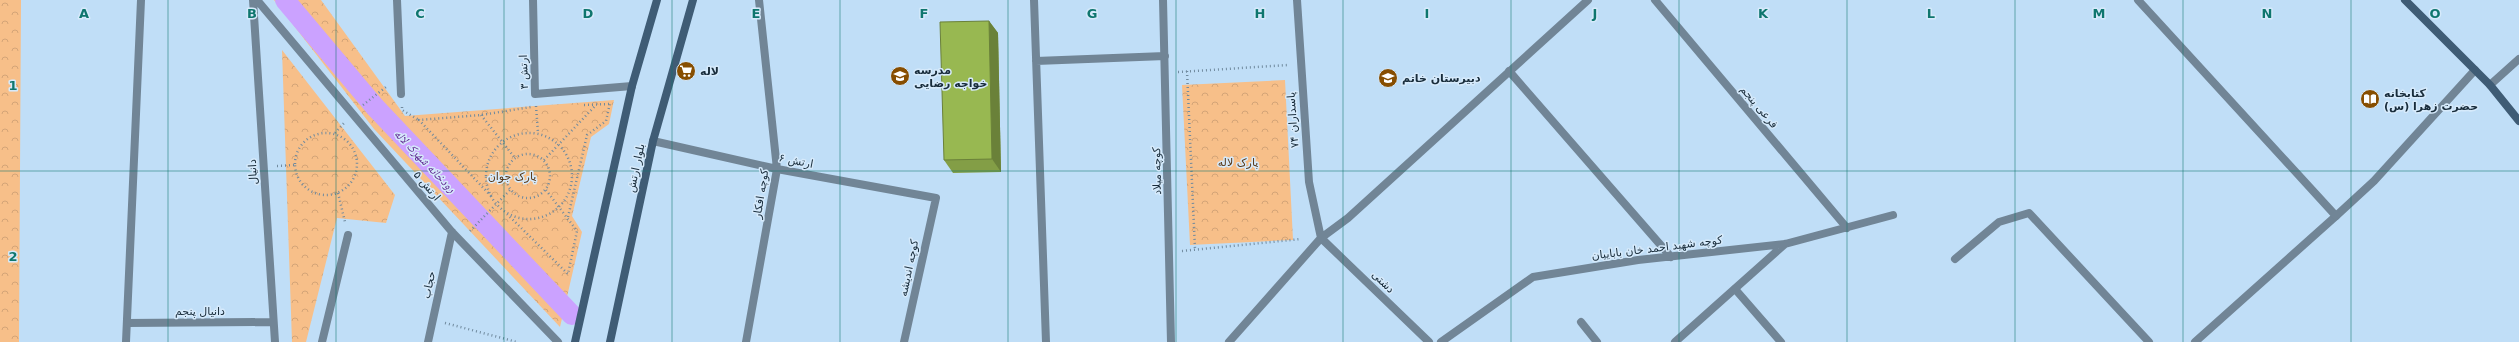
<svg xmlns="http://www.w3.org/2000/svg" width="2519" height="342" font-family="'DejaVu Sans','Noto Naskh Arabic',sans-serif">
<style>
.forest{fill:url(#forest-crowns)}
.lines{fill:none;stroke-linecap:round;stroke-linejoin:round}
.canal{stroke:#cba2ff;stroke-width:20}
.path{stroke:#708a9e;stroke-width:2.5;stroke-dasharray:1 3;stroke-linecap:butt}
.lane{stroke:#718596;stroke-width:8}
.street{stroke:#718596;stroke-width:8}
.secondary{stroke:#3f5c75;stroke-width:8}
.wall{fill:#839e46}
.shaded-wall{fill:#6a8139}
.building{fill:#98b851;stroke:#6a8139}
.grid{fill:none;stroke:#0f766e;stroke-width:1;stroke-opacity:0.55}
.labels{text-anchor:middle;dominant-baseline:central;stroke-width:3;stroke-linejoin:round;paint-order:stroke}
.poi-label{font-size:11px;font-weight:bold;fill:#182c3b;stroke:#d6eafb;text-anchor:start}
.street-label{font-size:11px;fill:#182c3b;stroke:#d6eafb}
.park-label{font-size:11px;fill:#593817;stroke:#d6eafb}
.water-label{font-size:12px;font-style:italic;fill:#602892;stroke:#d6eafb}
.grid-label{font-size:13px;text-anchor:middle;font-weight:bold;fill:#0f766e;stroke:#d6eafb;stroke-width:3;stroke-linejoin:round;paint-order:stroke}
</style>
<defs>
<pattern id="forest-crowns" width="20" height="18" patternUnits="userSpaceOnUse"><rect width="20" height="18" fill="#f7bf89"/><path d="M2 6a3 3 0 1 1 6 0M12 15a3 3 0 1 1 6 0" fill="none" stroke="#d3a477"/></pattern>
</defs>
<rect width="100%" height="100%" fill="#c0def7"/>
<path class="forest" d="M0 0H21L19 342H0Z
M274 0H321L405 116 614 100 609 124 591 137 572 216 582 232 560 327 374 129Z
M282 50 395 195 386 223 337 218 306 342H292Z
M1285 80 1293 240 1190 245 1182 85Z"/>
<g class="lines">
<path class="canal" d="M285 0 375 107 572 315"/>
<path class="path" d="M1187 71 1195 249
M1178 72 1288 65
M363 105 386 87 387 88
M584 105 609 104
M536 106 538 133
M402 107V110L419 120
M481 115 515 158
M486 176a43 43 0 1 1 86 0a43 43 0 1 1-86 0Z
M335 133 344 123
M295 164a31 31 0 1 1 62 0a31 31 0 1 1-62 0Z
M506 176a22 22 0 1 1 44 0a22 22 0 1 1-44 0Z
M544 160 595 106
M277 166 295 165
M338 193 345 222
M491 196 419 120 481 115 531 107
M507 214 568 274 577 231 546 190
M568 217 587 135 606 121 610 103
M470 231 510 190
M1182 251 1301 239
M445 323 517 342"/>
<path class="lane" d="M1955 259 1999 222 2029 213 2149 342
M1735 289 1781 342
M2195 342 2336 216"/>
<path class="street" d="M253 0 275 342
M257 0 452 232 558 342
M397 0 401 94
M533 0 535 94 632 86
M1034 0 1046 342
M1163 0 1171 342
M1297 0 1309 182 1321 238
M1655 0 1847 228
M2138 0 2336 216 2374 181 2475 70
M1036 61 1165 56
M1509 71 1671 257
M2490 85 2519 59
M653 141 777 169 936 198 904 342
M1321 238 1429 342
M1581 322 1597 342
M127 323 273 322
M126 342 141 0
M322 342 348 235
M428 342 452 232
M746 342 777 169 759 0
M1229 342 1321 238 1348 218 1588 0
M1441 342 1533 277 1638 260 1785 244 1893 215
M1675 342 1785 244"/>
<path class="secondary" d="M2405 0 2490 85 2519 121
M575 342 632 86 657 0
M610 342 653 141 693 0"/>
</g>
<path class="wall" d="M989 21 998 33 1001 172 953 173 944 160Z"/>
<path class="shaded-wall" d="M989 21 998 33 1001 172 992 159Z"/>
<path class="building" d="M989 21 992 159 944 160 940 22Z"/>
<path class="grid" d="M168 0V342M336 0V342M504 0V342M672 0V342M840 0V342M1008 0V342M1176 0V342M1343 0V342M1511 0V342M1679 0V342M1847 0V342M2015 0V342M2183 0V342M2351 0V342M0 171H2519"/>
<defs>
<symbol id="supermarket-disc" viewBox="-11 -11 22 22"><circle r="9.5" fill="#874e01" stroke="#d6eafb"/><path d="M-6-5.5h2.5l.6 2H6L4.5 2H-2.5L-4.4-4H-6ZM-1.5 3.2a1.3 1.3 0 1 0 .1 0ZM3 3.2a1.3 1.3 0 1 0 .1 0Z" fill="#fff"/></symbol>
<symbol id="school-disc" viewBox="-11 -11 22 22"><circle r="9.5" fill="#874e01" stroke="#d6eafb"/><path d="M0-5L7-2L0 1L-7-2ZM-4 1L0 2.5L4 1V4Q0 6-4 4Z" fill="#fff"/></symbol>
<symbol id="library-disc" viewBox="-11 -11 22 22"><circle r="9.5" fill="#874e01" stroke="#d6eafb"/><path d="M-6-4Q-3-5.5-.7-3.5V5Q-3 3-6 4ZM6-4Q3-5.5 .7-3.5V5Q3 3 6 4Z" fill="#fff"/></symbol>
</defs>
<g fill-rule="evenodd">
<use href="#supermarket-disc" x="675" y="60" width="22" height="22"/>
<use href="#school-disc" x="889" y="65" width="22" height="22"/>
<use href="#school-disc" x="1377" y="67" width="22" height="22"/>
<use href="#library-disc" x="2359" y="88" width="22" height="22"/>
</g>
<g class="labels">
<g class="poi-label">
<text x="914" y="70">مدرسه<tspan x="914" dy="13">خواجه رضایی</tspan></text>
<text x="700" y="71">لاله</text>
<text x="1402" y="78">دبیرستان خاتم</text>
<text x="2384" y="93">کتابخانه<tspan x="2384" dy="13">حضرت زهرا (س)</tspan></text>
</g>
<g class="street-label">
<text transform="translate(524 72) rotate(-92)">ارتش ۳</text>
<text transform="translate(1759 107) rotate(50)">فرعی پنجم</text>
<text transform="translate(1293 120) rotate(-94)">پاسداران ۷۴</text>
<text transform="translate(796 161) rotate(11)">ارتش ۶</text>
<text transform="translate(636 168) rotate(-78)">بلوار ارتش</text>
<text transform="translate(1157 171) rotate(-91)">کوچه میلاد</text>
<text transform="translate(253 172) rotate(-94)">دانیال</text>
<text transform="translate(427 186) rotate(50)">ارتش ۵</text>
<text transform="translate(761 194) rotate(-81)">کوچه افکار</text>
<text transform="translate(1657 248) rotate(-7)">کوچه شهید احمد خان باباییان</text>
<text transform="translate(909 268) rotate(-78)">کوچه اندیشه</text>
<text transform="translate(1383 282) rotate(44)">دشتی</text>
<text transform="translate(429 285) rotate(-78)">حجاب</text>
<text x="200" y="311">دانیال پنجم</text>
</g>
<g class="park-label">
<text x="1238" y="162">پارک لاله</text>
<text x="512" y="176">پارک جوان</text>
</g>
<g class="water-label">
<text transform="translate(425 161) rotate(46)">رودخانه شهرک لاله</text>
</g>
</g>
<g class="grid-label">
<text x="84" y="18">A</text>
<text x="252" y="18">B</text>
<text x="420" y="18">C</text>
<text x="588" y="18">D</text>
<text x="756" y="18">E</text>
<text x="924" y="18">F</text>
<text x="1092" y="18">G</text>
<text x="1260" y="18">H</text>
<text x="1427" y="18">I</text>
<text x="1595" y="18">J</text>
<text x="1763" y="18">K</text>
<text x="1931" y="18">L</text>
<text x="2099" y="18">M</text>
<text x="2267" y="18">N</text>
<text x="2435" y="18">O</text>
<text x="13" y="90">1</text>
<text x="13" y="261">2</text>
</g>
</svg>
